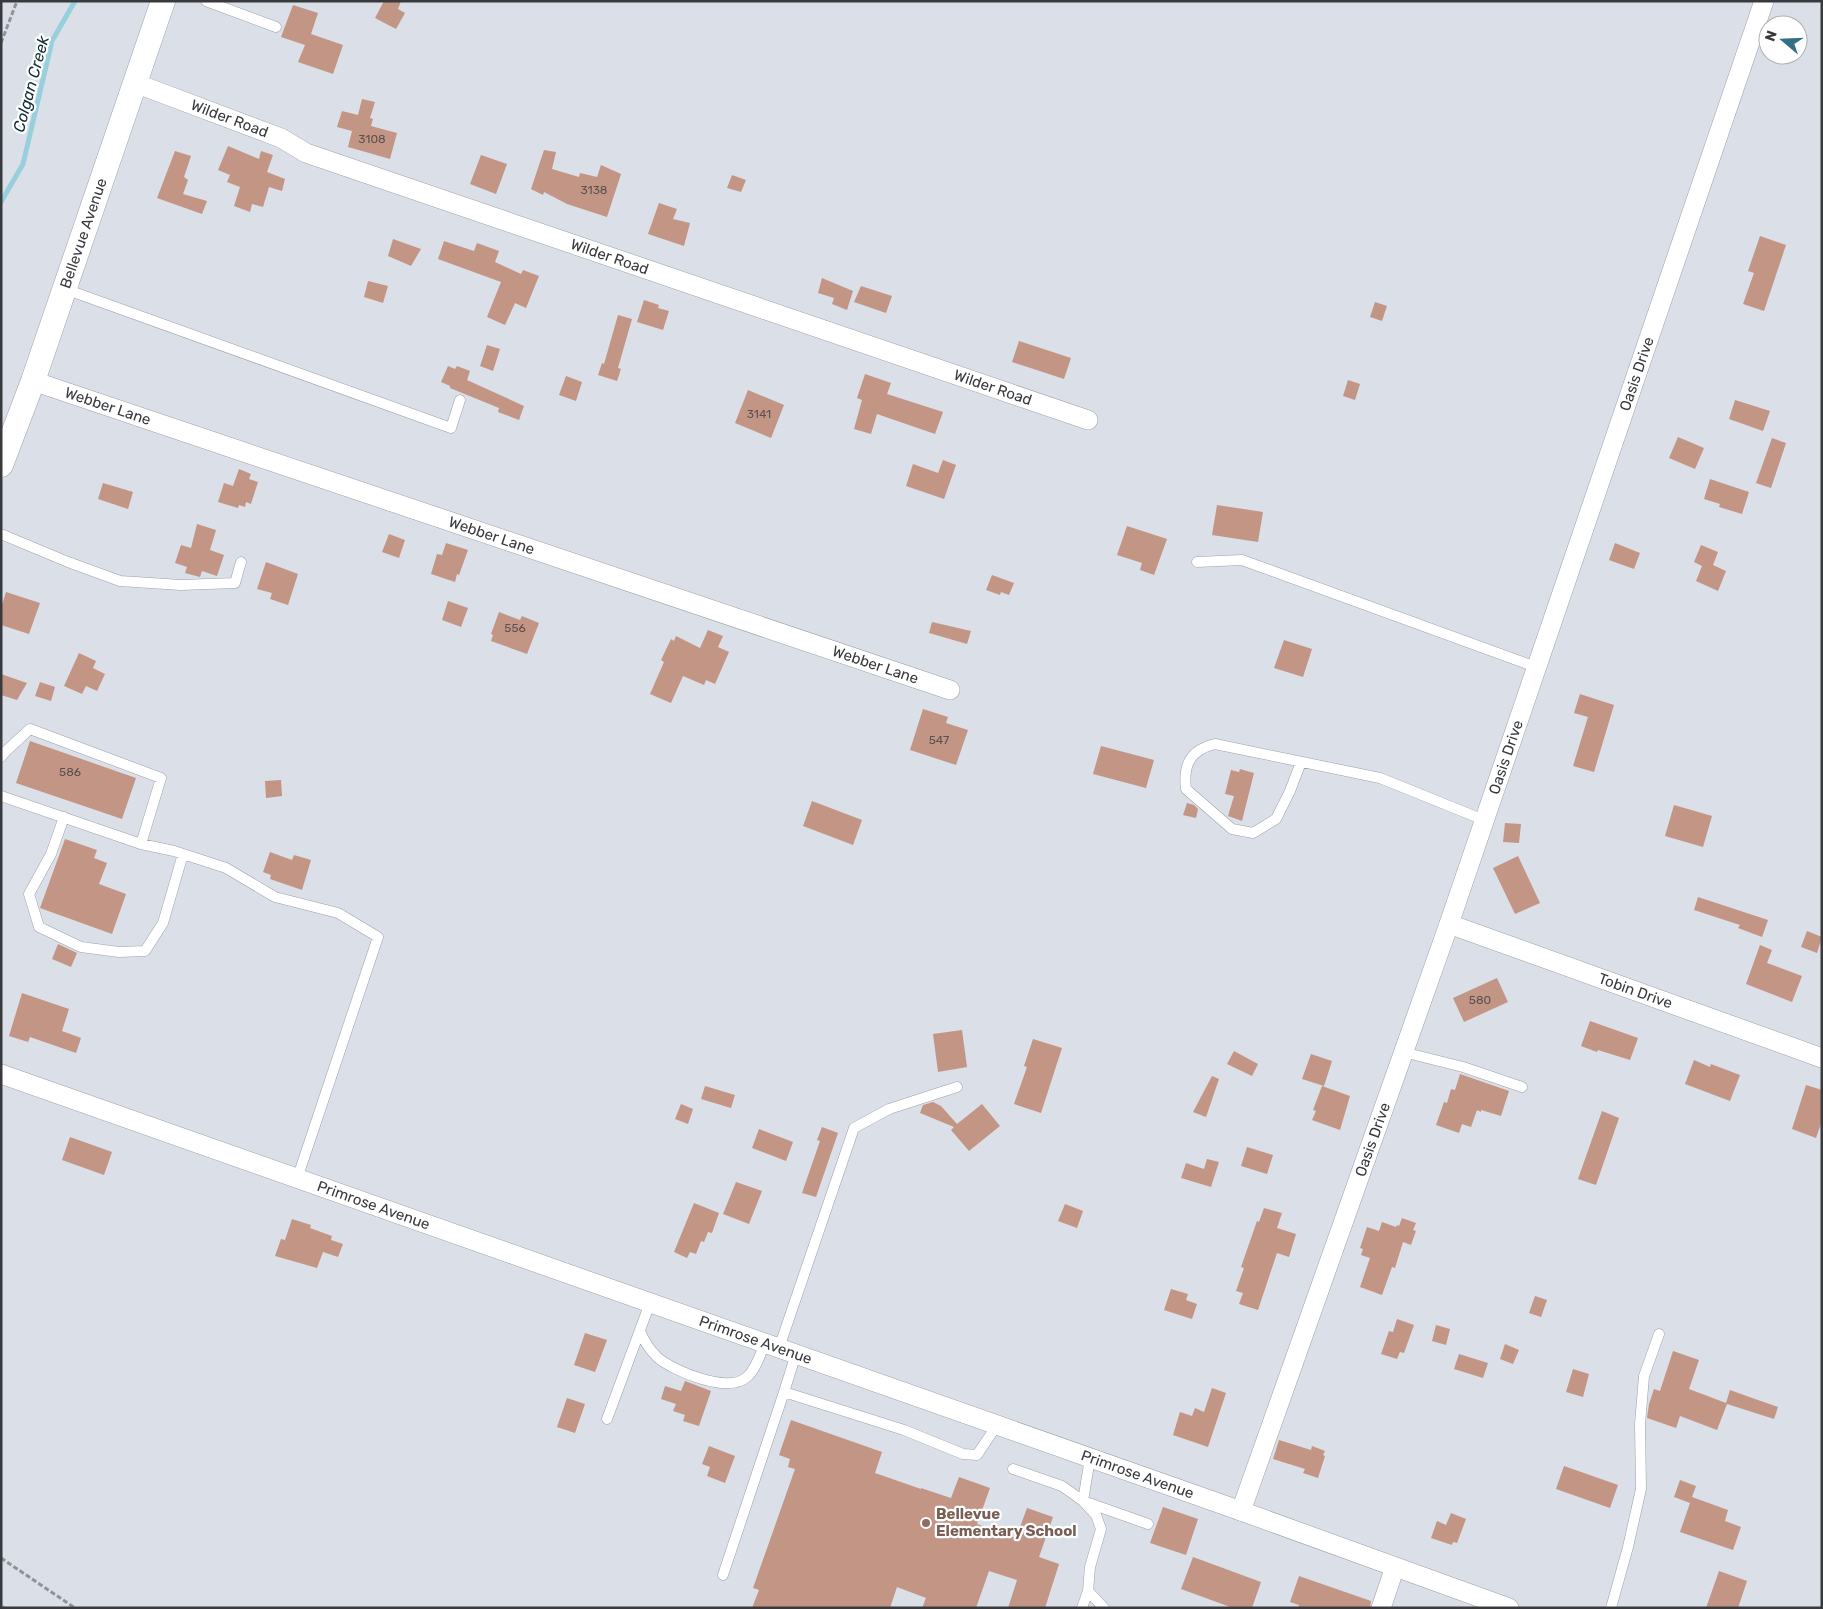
<svg xmlns="http://www.w3.org/2000/svg" width="1823" height="1609" font-family="Rubik,sans-serif">
<style>
.lines{fill:none;stroke-linecap:round;stroke-linejoin:round}
.stream{stroke:#98cfdd;stroke-width:5}
.building{fill:#c39585}
.service-casing{stroke:#9da1a9;stroke-width:11}
.minor-casing{stroke:#9da1a9;stroke-width:20}
.tertiary-casing{stroke:#9da1a9;stroke-width:25}
.path{stroke:#8f9399;stroke-width:3;stroke-dasharray:5 2.5;stroke-linecap:butt}
.service{stroke:#fff;stroke-width:10}
.minor{stroke:#fff;stroke-width:19}
.tertiary{stroke:#fff;stroke-width:24}
.education-dot{fill:#8d6e63;stroke:#fff;stroke-width:2}
.labels{text-anchor:middle;dominant-baseline:central;stroke-width:4.5;stroke-linejoin:round;paint-order:stroke}
.number-label{font-size:12px;fill:#5b514f}
.street-label{font-size:15px;fill:#383a3d;stroke:#fff}
.education-label{font-size:15px;font-weight:bold;fill:#785e54;stroke:#fff;text-anchor:start}
.water-label{font-size:16px;font-style:italic;fill:#112d34;stroke:#fff}
</style>
<rect width="100%" height="100%" fill="#dadfe8"/>
<g class="lines">
<path class="stream" d="M1 202 23 164 52 41 75 1
M1 1607 3 1608"/>
</g>
<path class="building" d="M384 1H401L398 9 405 13 396 29 375 18Z
M293 5 318 13 311 34 343 45 333 74 298 62 305 45 281 37Z
M362 99 375 102 370 118 373 119 371 126 397 133 390 159 348 147 352 131 337 127 342 111 358 115Z
M228 146 259 159 261 151 273 155 267 172 285 179 282 191 269 187 263 207 252 204 250 212 234 206 240 187 227 182 230 175 218 170Z
M544 150 556 152 552 169 579 177 580 173 597 177 601 165 621 174 607 217 567 204 544 192 543 195 531 189Z
M175 151 191 156 184 177 188 180 183 194 207 201 202 214 157 198Z
M481 155 507 164 496 194 470 184Z
M732 175 746 180 741 192 727 188Z
M659 203 677 209 673 219 690 223 684 246 648 234Z
M1760 236 1786 245 1764 311 1743 304 1754 273 1748 271Z
M393 239 421 249 411 266 388 256Z
M444 241 474 251 477 243 499 251 495 262 521 274 523 270 539 276 526 308 515 303 505 325 487 317 501 282 438 259Z
M822 278 853 291 847 310 832 304 834 298 818 293Z
M368 281 388 286 383 303 364 297Z
M861 286 892 296 886 313 854 302Z
M644 300 659 305 658 308 669 311 663 330 637 322Z
M1375 302 1387 306 1382 321 1370 317Z
M618 315 632 319 618 368 621 369 617 381 598 375 602 363 604 364Z
M1019 341 1071 358 1064 379 1012 362Z
M487 345 500 349 493 371 480 366Z
M448 366 455 369 457 366 470 371 467 380 524 406 519 420 498 412 499 408 450 388V386L441 382Z
M865 374 891 383 887 394 943 412 935 434 877 414 871 434 854 429 862 400 857 398Z
M566 376 582 382 576 401 559 395Z
M1348 380 1360 384 1355 400 1343 396Z
M748 390 784 405 771 438 735 423Z
M1735 400 1770 411 1763 431 1729 419Z
M1678 437 1704 448 1695 469 1669 458Z
M1772 438 1786 443 1771 488 1756 483Z
M943 460 956 465 944 499 906 486 913 464 938 473Z
M239 469 251 474 249 479 258 482 251 504 246 502 245 507 239 505 238 508 218 502 224 483 233 486Z
M1710 479 1749 492 1742 514 1719 507 1720 504 1704 499Z
M103 483 133 492 128 509 98 499Z
M1217 505 1263 512 1258 542 1212 535Z
M197 524 216 530 210 550 224 555 217 576 202 571 200 577 185 573 187 567 175 563 181 545 191 548Z
M1127 526 1167 539 1154 575 1140 570 1142 563 1117 555Z
M389 534 405 540 399 558 382 552Z
M446 543 468 550 459 575 457 574 455 582 431 574 437 554 442 555Z
M1615 543 1640 553 1634 569 1609 560Z
M1701 545 1718 552 1713 565 1726 571 1718 591 1696 581 1702 566 1694 562Z
M266 562 298 574 288 605 270 599 272 593 257 589Z
M992 575 1014 583 1009 595 1001 592 1000 595 986 590Z
M6 592 40 603 29 634 1 625V608Z
M448 601 468 608 461 627 442 620Z
M499 612 520 620 522 616 539 623 527 654 491 641 493 635 491 634Z
M932 622 971 631 967 644 929 633Z
M708 630 723 636 718 647 729 652 715 684 706 680 704 685 683 676 671 703 650 694 664 662 661 660 671 639 674 641 676 636 700 648Z
M1284 640 1312 649 1303 677 1274 668Z
M79 653 96 661 93 668 105 674 97 691 86 686 82 694 64 686Z
M1 674 27 683 17 700 1 695Z
M40 682 55 687 51 701 35 696Z
M1580 694 1614 705 1594 772 1573 766 1588 717 1574 713Z
M923 709 948 717 946 723 968 730 956 765 910 750Z
M30 741 136 778 122 819 16 783Z
M1101 746 1154 760 1146 788 1093 774Z
M1240 769 1254 773 1242 821 1228 816 1234 796 1225 794 1231 770 1239 772Z
M281 780 282 796 266 798 265 781Z
M812 801 862 820 853 845 803 826Z
M1187 803 1194 805 1198 809 1196 818 1183 815Z
M1674 805 1712 816 1703 847 1665 836Z
M1505 823 1521 824 1519 843 1503 842Z
M65 839 97 850 94 858 107 863 99 884 126 894 112 934 40 908Z
M270 852 292 860 294 855 311 860 302 890 270 879 271 875 263 872Z
M1518 856 1540 903 1515 914 1493 868Z
M1698 897 1768 920 1762 937 1738 928 1740 925 1694 910Z
M1807 931 1822 937 1817 953 1801 947Z
M58 944 77 953 71 967 52 959Z
M1760 945 1772 950 1767 963 1802 976 1792 1002 1746 984Z
M1497 978 1508 1002 1464 1022 1453 998Z
M22 993 69 1009 62 1031 81 1038 76 1053 30 1037 28 1042 9 1036Z
M1590 1021 1638 1038 1630 1060 1598 1050 1597 1052 1581 1046Z
M962 1030 967 1067 938 1072 933 1034Z
M1033 1039 1062 1048 1041 1113 1014 1104 1027 1067 1024 1066Z
M1234 1051 1258 1064 1252 1076 1227 1064Z
M1311 1054 1332 1061 1324 1086 1302 1079Z
M1694 1060 1710 1067 1711 1064 1740 1075 1730 1101 1685 1084Z
M1460 1074 1509 1091 1501 1116 1481 1110V1112L1477 1110 1471 1127 1462 1124 1459 1133 1436 1125 1444 1102 1447 1103 1451 1089 1455 1090Z
M1212 1076 1219 1079 1206 1117 1193 1112Z
M1806 1085 1822 1090V1121L1816 1138 1792 1129Z
M705 1086 735 1095 731 1108 701 1099Z
M1322 1086 1350 1096 1340 1130 1312 1120 1316 1111 1313 1110Z
M933 1102 941 1106 957 1124 982 1104 1000 1126 969 1151 951 1130 954 1127 920 1113 923 1105Z
M681 1104 693 1109 688 1124 675 1119Z
M1602 1111 1619 1118 1596 1185 1578 1179Z
M822 1127 838 1133 816 1197 802 1193 820 1141 817 1140Z
M759 1129 793 1142 786 1161 752 1148Z
M70 1137 112 1152 104 1175 62 1160Z
M1247 1147 1273 1155 1267 1174 1241 1166Z
M1207 1159 1219 1162 1211 1187 1181 1178 1186 1163 1204 1169Z
M736 1182 762 1191 749 1224 723 1214Z
M694 1203 719 1213 712 1233 708 1232 704 1242 701 1241 696 1254 690 1252 687 1258 674 1252Z
M1065 1204 1083 1211 1077 1228 1058 1221Z
M1264 1208 1282 1213 1277 1228 1296 1234 1289 1257 1277 1253 1258 1310 1239 1304 1243 1293 1236 1291 1244 1268 1241 1267 1257 1221 1259 1222Z
M1402 1218 1416 1223 1413 1230 1416 1231 1411 1245 1403 1242 1395 1268 1392 1267 1382 1295 1360 1287 1370 1258 1361 1255 1363 1249 1360 1248 1367 1227 1379 1231 1382 1222 1396 1227 1397 1225 1399 1226Z
M292 1219 311 1225 310 1228 332 1236 331 1240 343 1244 338 1257 323 1252 317 1268 275 1256 281 1239 285 1240Z
M1171 1289 1188 1294 1186 1300 1197 1304 1192 1319 1164 1310Z
M1535 1296 1547 1300 1541 1317 1529 1313Z
M1397 1319 1414 1325 1404 1353 1400 1352 1397 1359 1381 1354 1389 1331 1393 1332Z
M1436 1325 1450 1329 1446 1345 1432 1341Z
M585 1333 607 1340 595 1372 574 1365Z
M1505 1344 1519 1350 1513 1364 1500 1359Z
M1673 1351 1699 1360 1689 1389 1726 1403 1730 1390 1755 1399 1778 1407 1774 1419 1727 1404 1717 1430 1680 1416 1676 1428 1647 1418 1649 1404 1654 1389 1660 1391Z
M1459 1354 1488 1363 1483 1378 1454 1369Z
M1573 1369 1589 1374 1583 1397 1566 1392Z
M685 1381 711 1391 699 1426 683 1421 685 1415 673 1411 676 1404 661 1399 665 1386 681 1391Z
M1212 1388 1226 1393 1208 1447 1173 1435 1180 1412 1192 1416 1195 1408 1204 1412Z
M567 1398 585 1404 575 1433 557 1427Z
M791 1420 882 1452 875 1473 921 1489V1488L951 1498 959 1477 990 1488 977 1524 1016 1538 1027 1508 1053 1517 1039 1557 1059 1564 1045 1608H1008L1017 1580 989 1571 976 1608H922L926 1598 897 1587 890 1608H752L759 1590 753 1588 795 1469 788 1467 790 1459 779 1455Z
M1279 1440 1311 1450 1312 1446 1325 1451 1323 1455 1325 1456 1318 1478 1303 1473 1305 1469 1273 1459Z
M709 1446 735 1456 725 1483 707 1476 710 1467 702 1464Z
M1564 1466 1618 1485 1610 1508 1556 1489Z
M1680 1480 1696 1486 1692 1497 1728 1510 1725 1521 1741 1527 1733 1550 1680 1532 1690 1503 1674 1497Z
M1163 1507 1198 1519 1186 1555 1150 1543Z
M1451 1513 1466 1519 1457 1543 1453 1542 1452 1545 1431 1538 1437 1521 1446 1525Z
M1193 1557 1261 1582 1252 1608H1233L1181 1589Z
M1719 1571 1747 1581 1738 1608H1706Z
M1299 1576 1371 1601 1370 1608H1298L1299 1605 1290 1602Z"/>
<g class="lines">
<defs>
<path id="service" d="M206 1 276 27
M65 289 451 428 460 400
M1 534 68 562 120 581 181 585 235 583 241 562
M1197 562 1242 560 1536 667
M1 757 6 751 30 729 161 778 141 844
M1301 762 1290 791 1276 819 1253 833 1232 829 1186 789C1183 765 1190 750 1215 744L1380 778 1484 820
M1 796 141 844 174 851 226 868 275 897 338 913 378 937 297 1179
M64 817 51 854 29 894 39 927 81 947 119 952 145 951 163 923 183 854
M1403 1052 1463 1067 1522 1087
M640 1331C644 1341 649 1349 657 1357 673 1371 728 1394 747 1377 756 1369 760 1355 765 1343
M779 1348 854 1128 889 1109 957 1087
M796 1354 784 1392 904 1430 963 1454 977 1455 997 1425
M607 1419 650 1303
M1013 1469 1062 1486 1083 1501 1148 1524
M723 1575 784 1392
M1088 1591 1104 1608
M1082 1608 1088 1591 1090 1567 1101 1529 1096 1515 1083 1501 1090 1458
M1611 1608 1628 1547 1641 1489 1640 1424 1644 1376 1659 1334"/>
<g id="minor">
<path id="s1" d="M135 83 281 138 306 153 1088 420"/>
<path id="s2" d="M33 381 950 690"/>
<path id="s3" d="M1449 924 1822 1058"/>
<path id="s4" d="M1 1074 1241 1511 1509 1608"/>
<path id="s5" d="M1241 1511 1449 924 1764 1"/>
<path d="M1381 1608 1395 1567"/>
</g>
<g id="tertiary">
<path id="s6" d="M1 465 33 381 163 1"/>
</g>
</defs>
<use href="#service" class="service-casing"/>
<use href="#minor" class="minor-casing"/>
<use href="#tertiary" class="tertiary-casing"/>
<path class="path" d="M1 43 17 1
M1 1558 75 1608"/>
<use href="#service" class="service"/>
<use href="#minor" class="minor"/>
<use href="#tertiary" class="tertiary"/>
</g>
<circle class="education-dot" cx="926" cy="1523" r="5"/>
<g class="labels">
<g class="number-label">
<text x="372" y="139">3108</text>
<text x="594" y="190">3138</text>
<text x="759" y="414">3141</text>
<text x="515" y="628">556</text>
<text x="939" y="740">547</text>
<text x="70" y="772">586</text>
<text x="1480" y="1000">580</text>
</g>
<g class="street-label">
<text stroke="none"><textPath href="#s1" startOffset="101">Wilder Road</textPath></text>
<text stroke="none"><textPath href="#s6" startOffset="246">Bellevue Avenue</textPath></text>
<text stroke="none"><textPath href="#s1" startOffset="506">Wilder Road</textPath></text>
<text stroke="none"><textPath href="#s5" startOffset="1204">Oasis Drive</textPath></text>
<text stroke="none"><textPath href="#s1" startOffset="911">Wilder Road</textPath></text>
<text stroke="none"><textPath href="#s2" startOffset="79">Webber Lane</textPath></text>
<text stroke="none"><textPath href="#s2" startOffset="484">Webber Lane</textPath></text>
<text stroke="none"><textPath href="#s2" startOffset="889">Webber Lane</textPath></text>
<text stroke="none"><textPath href="#s5" startOffset="799">Oasis Drive</textPath></text>
<text stroke="none"><textPath href="#s3" startOffset="198">Tobin Drive</textPath></text>
<text stroke="none"><textPath href="#s5" startOffset="394">Oasis Drive</textPath></text>
<text stroke="none"><textPath href="#s4" startOffset="395">Primrose Avenue</textPath></text>
<text stroke="none"><textPath href="#s4" startOffset="800">Primrose Avenue</textPath></text>
<text stroke="none"><textPath href="#s4" startOffset="1205">Primrose Avenue</textPath></text>
</g>
<g class="education-label">
<text x="936" y="1514">Bellevue<tspan x="936" dy="17">Elementary School</tspan></text>
</g>
<g class="water-label">
<text transform="translate(31 84) rotate(-75)">Colgan Creek</text>
</g>
</g>
<rect width="1823" height="1609" fill="none" stroke="#383a3d" stroke-width="5"/>
<g transform="translate(1783 40) rotate(289)"><circle r="24" fill="#ffffff" stroke="#afb0b1"/>
<path d="M0-4L9 19L0 12L-9 19Z" fill="#346f87"/>
<text y="-8" font-size="14" font-weight="bold" text-anchor="middle" fill="#383a3d">N</text>
</g>
</svg>
